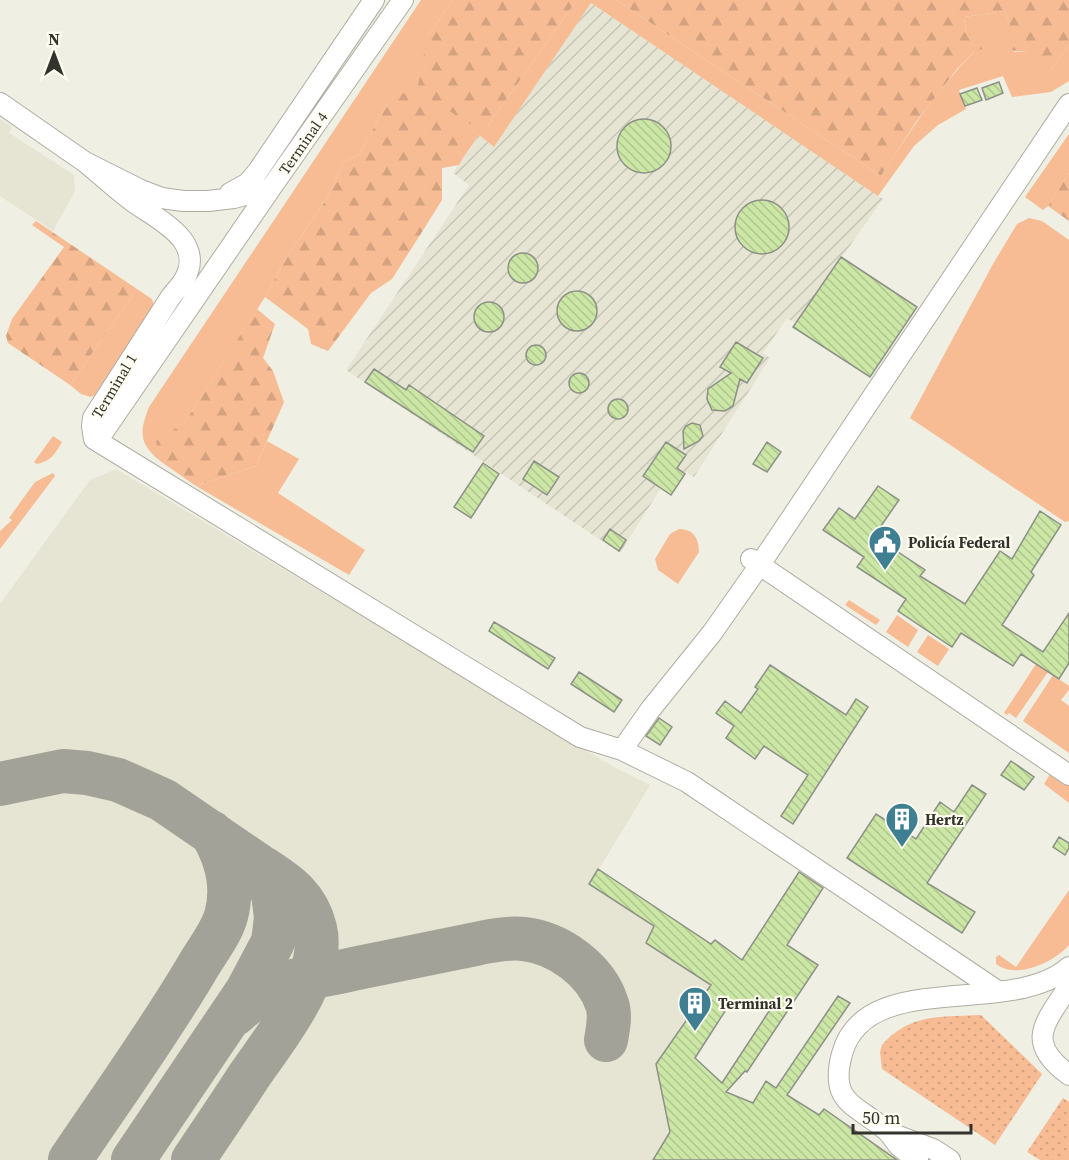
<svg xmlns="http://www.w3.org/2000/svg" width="1069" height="1160" font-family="'Source Serif 4',serif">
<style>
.built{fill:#e6e4d2}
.industrial{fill:url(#industrial-furrows)}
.grass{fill:#f7bc93}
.forest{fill:url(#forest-firs)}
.garden{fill:url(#garden-dots)}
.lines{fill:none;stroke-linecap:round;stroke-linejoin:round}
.taxiway{stroke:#a2a298;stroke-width:44}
.building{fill:url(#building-back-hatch);stroke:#8c9187;stroke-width:1.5;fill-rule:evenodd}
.minor-casing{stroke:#aeada1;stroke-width:22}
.minor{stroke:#fff;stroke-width:20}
.labels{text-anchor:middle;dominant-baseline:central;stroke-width:4.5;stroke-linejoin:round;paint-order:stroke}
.street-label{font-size:15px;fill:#33332e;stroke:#fefdf0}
.poi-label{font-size:15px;font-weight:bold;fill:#33332e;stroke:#fefdf0;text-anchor:start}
</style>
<defs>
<pattern id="industrial-furrows" width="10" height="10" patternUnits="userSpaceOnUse" patternTransform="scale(1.5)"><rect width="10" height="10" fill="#e6e4d2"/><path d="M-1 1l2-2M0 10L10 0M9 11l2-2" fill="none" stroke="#c6c4b5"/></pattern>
<pattern id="forest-firs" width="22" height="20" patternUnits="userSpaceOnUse" patternTransform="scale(1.5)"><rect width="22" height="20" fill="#f7bc93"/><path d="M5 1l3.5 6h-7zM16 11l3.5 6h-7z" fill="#d4a27f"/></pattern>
<pattern id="garden-dots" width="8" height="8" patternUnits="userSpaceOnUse" patternTransform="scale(1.5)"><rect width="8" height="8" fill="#f7bc93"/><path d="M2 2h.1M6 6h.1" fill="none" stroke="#d4a27f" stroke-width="1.8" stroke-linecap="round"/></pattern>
<pattern id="building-back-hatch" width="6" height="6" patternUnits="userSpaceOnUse" patternTransform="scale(1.5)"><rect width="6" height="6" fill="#cbe6a5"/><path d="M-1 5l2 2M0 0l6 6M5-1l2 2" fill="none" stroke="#afc68e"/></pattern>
</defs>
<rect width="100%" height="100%" fill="#f0efe3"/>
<path class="built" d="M0 119 12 127 9 133 74 175 75 191 53 231 0 196Z
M116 469 614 767 650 785 599 869 710 944 715 940 742 960 800 871 824 887 748 1004 728 1005 695 1058 730 1123 746 1100 753 1102 766 1081 818 1115 824 1109 900 1160H0V604L90 480Z"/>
<path class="industrial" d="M591 3 883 199 795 323 787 318 763 353 770 358 694 477 686 472 671 495 661 488 620 553 346 370 469 185 453 173 479 135 494 147Z"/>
<path class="grass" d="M421 0H453L427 37 487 127 577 0H616L881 176C909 133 937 89 974 52L966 33 964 17 1005 11 1010 25 1014 52H1029L1051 70 1069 45V81L1051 92 1012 97 1003 76 959 90 966 109 938 125 914 146 878 196 591 3 494 147 479 135 463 158 459 150 387 103 359 155 344 162 326 200 286 258 265 297 185 422 157 441 160 461C139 443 139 433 149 407Z
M1069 134V173L1048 206 1043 210 1025 197Z
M1029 218 1042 221 1069 240V521L1065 522 910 418 993 264 1017 224Z
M137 289 152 299 154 305 95 395 91 397 81 394 70 385Z
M53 436 62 442C55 454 51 461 37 464L34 462Z
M267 441 299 459 278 493 365 550 349 575 196 486 256 466Z
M53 473 55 476 0 549V531L12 520 9 518 35 482Z
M679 529C693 529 699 538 699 552L678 584 658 570 655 559 670 534Z
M849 600 880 620 876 625 845 605Z
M897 615 918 630 908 647 886 632Z
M928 635 949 649 938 666 917 652Z
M1036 664 1048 672 1016 718 1009 713 1007 715 1004 713Z
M1053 675 1069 686V690L1061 700 1069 706V753L1023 721Z
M1052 771 1069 782V803L1044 784Z
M1069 890V945C1054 962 1017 980 996 964V957L999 955 1016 967Z"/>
<path class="forest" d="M453 0H577L487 127H475L417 91 427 37Z
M616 0H1069V45L1051 70 1037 73 1029 52C1009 52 1006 49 999 31L1010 25 1005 11 964 17 966 33 987 35 990 46 974 52 957 69 916 122 881 176Z
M404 93 412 95 462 131 464 144 459 150 463 158 459 165 442 168V200L427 224 392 279 371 293 328 351 311 344 308 329 265 297 286 258 326 200 344 162 359 155 387 103Z
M1069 173V221L1048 206Z
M36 221 137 289 70 385 8 343 6 336 12 319 64 247 32 225Z
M257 309 275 324 263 358 273 371 284 402 256 466 196 486 160 461 156 441 185 422Z"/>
<path class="garden" d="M981 1015 1042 1074 995 1145 882 1069 880 1052 882 1045C910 1013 942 1017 981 1015Z
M1063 1098 1069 1102V1160H1040L1027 1152Z"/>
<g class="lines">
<path class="taxiway" d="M0 784 63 771 87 773 118 780 163 800 258 865 273 894 276 917 273 942 247 991 133 1160
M235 1014C248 1002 265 990 281 984 305 977 330 975 353 969 389 962 425 954 461 947 482 943 503 937 524 939 559 943 596 970 607 1004 611 1016 608 1028 606 1040
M70 1160C113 1096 158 1034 197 968 206 952 221 934 226 916 234 887 226 857 211 832
M193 1160C212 1132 231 1104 249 1076 275 1038 327 976 315 928 307 897 288 884 263 868"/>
</g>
<path class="building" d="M999 82 1003 93 986 100 982 88Z
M977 88 982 100 965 106 960 94Z
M617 146a27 27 0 1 1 54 0a27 27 0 1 1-54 0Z
M735 227a27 27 0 1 1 54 0a27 27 0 1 1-54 0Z
M508 268a15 15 0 1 1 30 0a15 15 0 1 1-30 0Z
M841 257 917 307 870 377 793 327Z
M557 311a20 20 0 1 1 40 0a20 20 0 1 1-40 0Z
M474 317a15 15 0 1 1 30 0a15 15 0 1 1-30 0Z
M736 342 763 358 747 383 740 379 733 406 725 411 712 410 707 399 708 389 731 373 720 367Z
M526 355a10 10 0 1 1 20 0a10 10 0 1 1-20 0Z
M374 369 406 390 409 385 484 436 473 452 365 382Z
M569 383a10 10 0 1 1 20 0a10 10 0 1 1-20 0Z
M608 409a10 10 0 1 1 20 0a10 10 0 1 1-20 0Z
M692 423 700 425 703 436 699 441 684 449 683 431 686 426Z
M666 442 686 455 677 468 685 474 671 495 643 476Z
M767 442 781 452 767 472 753 464Z
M534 461 559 477 547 495 523 479Z
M483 463 499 474 471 518 454 507Z
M878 486 899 500 874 536 925 570 920 576 965 604 1000 551 1012 559 1040 511 1061 525 1031 572 1034 575 1002 625 1043 652 1069 613V663L1059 679 1021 654 1013 666 961 633 952 647 898 611 906 599 857 567 864 557 823 530 839 508 855 519Z
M610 529 626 540 619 551 603 540Z
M494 622 555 658 548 669 489 631Z
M770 665 846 715 856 699 868 707 793 824 781 816 808 775 764 746 755 759 726 738 734 726 716 713 725 701 741 713 758 689 755 687Z
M579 672 622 700 614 712 571 684Z
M659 718 672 727 660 745 646 736Z
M1011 761 1034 777 1024 790 1001 775Z
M972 785 986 794 927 883 975 912 962 933 847 858 876 814 916 839 940 802 954 812Z
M1059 837 1069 843V848L1065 855 1053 847Z
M598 869 711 944 715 940 742 960 799 872 823 888 787 945 818 965 747 1072 745 1071 726 1092 753 1103 766 1081 776 1088 838 996 850 1003 787 1095 819 1115 824 1109 897 1160H653L670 1132 656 1064 711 985 646 943 654 926 589 884ZM775 1002 722 1083 695 1058 729 1005Z"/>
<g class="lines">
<defs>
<path id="minor" d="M0 103 85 162 141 190 162 198 183 201H208L234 198 271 188 403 0
M85 162C101 175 116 189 132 201 156 219 207 240 184 280 180 287 174 292 170 298L93 418 92 426 94 439 104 431 271 188
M230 193 248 183 258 171 374 0
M94 439 580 737 622 750 687 782 999 992
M751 559 1069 775
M622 750 650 710 712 633 759 566 1069 104
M1069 986C1045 1023 1024 1042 1069 1075
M888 1132 933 1149 950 1160
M918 1160C912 1156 905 1151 899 1146 895 1142 892 1136 888 1132 859 1105 828 1105 842 1054 865 967 1013 1018 1069 967"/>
</defs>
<use href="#minor" class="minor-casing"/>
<use href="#minor" class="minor"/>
</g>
<defs>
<symbol id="civic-pin" viewBox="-11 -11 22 30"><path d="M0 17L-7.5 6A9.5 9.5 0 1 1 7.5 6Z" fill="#3f7f92" stroke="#fefdf0"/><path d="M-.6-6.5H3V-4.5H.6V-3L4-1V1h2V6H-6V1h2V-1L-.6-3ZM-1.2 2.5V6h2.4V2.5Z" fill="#fff"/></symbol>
<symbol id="building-pin" viewBox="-11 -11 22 30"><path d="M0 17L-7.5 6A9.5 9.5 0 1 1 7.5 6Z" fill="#3f7f92" stroke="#fefdf0"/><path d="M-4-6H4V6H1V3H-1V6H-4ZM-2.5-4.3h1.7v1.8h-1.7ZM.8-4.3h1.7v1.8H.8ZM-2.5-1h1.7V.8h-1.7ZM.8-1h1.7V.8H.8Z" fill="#fff"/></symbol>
</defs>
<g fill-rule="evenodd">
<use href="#civic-pin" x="866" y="523" width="38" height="52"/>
<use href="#building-pin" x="883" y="800" width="38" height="52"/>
<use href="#building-pin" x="676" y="984" width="38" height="52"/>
</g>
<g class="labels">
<g class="street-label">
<text transform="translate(303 143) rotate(-55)">Terminal 4</text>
<text transform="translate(114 386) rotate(-59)">Terminal 1</text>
</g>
<g class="poi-label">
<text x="908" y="542">Policía Federal</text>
<text x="925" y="819">Hertz</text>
<text x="718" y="1003">Terminal 2</text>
</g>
</g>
<g transform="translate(54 54)" stroke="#fefdf0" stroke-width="4.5" paint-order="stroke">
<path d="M0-4.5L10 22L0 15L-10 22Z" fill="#33332e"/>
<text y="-9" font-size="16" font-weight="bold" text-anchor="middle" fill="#33332e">N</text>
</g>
<path d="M853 1124v9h118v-9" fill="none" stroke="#33332e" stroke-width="3"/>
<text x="862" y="1124" font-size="18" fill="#33332e" stroke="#fefdf0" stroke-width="4.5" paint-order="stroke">50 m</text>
</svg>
